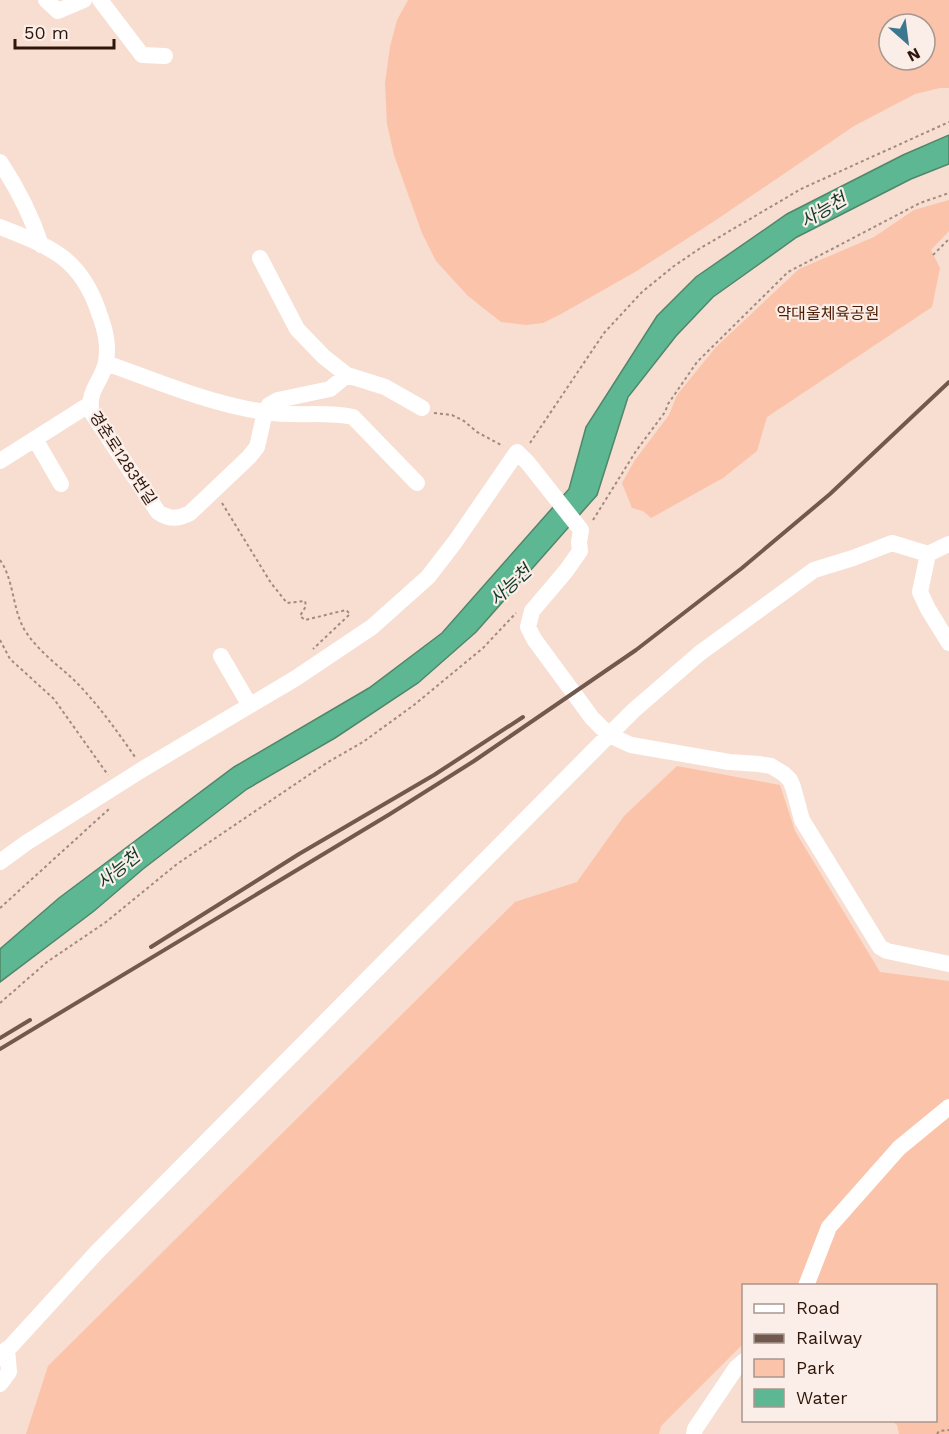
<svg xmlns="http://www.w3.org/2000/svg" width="949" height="1434" font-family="'Work Sans','Noto Sans KR',sans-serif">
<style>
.green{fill:#fbc3a9;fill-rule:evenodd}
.water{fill:#5db793;stroke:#4f876a;stroke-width:1.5}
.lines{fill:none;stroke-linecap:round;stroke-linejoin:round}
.path{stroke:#a3897e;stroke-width:2;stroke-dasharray:3 3;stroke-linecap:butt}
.minor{stroke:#fff;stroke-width:16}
.rail{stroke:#71594e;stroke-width:4}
.labels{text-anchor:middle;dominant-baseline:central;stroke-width:4.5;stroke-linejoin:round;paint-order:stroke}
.park-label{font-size:16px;fill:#4c1d04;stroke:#fbede7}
.street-label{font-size:16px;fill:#2d160b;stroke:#fbede7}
.water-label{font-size:18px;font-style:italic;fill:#0f3829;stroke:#fbede7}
</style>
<rect width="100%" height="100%" fill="#f8ddd1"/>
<path class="green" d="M408 0H949V88H940L915 94 854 126 716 220 635 272 561 314 543 323 526 325 501 322 468 296 436 261 422 233 394 155 387 124 385 83 390 47 397 20ZM889 24H925V60H889Z
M949 200V231L931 250 940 268 932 307 767 417 757 451 723 478 651 518 643 511 632 508 622 483 635 460 669 415 677 395 716 347 799 269 874 237 914 210Z
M677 766 780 785 795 831 880 972 949 981V1434H899L897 1425 892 1421 936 1420V1286H744L743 1344 661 1426 659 1434H26L48 1366 515 902 577 882 624 816Z"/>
<path class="water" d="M949 135V164L911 179 797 237 713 297 676 336 628 397 597 495 476 632 418 683 335 738 247 789 143 869 94 911 0 982V949L59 898 234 767 369 688 442 633 569 489 586 427 657 316 696 277 787 214 903 155Z"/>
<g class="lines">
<path class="path" d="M933 255 949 239
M434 413 452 415 464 421 477 432 503 446
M530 443 604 333 642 292 674 266 699 249 801 189 949 122
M222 503 271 583 287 603 305 601 306 606 300 616 305 620 346 610 350 614 313 649
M593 520 636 451 665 412 668 404 697 362 788 272 920 203 949 193
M0 560C14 580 12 607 24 629 38 652 60 666 78 684 100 707 117 731 135 757
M0 640 10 659 54 699 108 775
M0 908 109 809
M0 1003 47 962 106 922 177 864 328 762 363 742 414 705 483 648 516 613
M937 1434 939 1431 949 1430"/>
<path class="minor" d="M46 0 58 11 84 0
M100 0 142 55 165 56
M0 162C18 189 31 215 41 245
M0 227C51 247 81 258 99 313 105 329 109 344 106 362 102 382 86 391 92 413L158 512C170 520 178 519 190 513L249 457 257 447 265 412 269 405 278 400 330 389 347 375 385 387 422 408
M260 258 297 329 324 357 347 375
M106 363C159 382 210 404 265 412 295 417 325 411 353 417L417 483
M35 439 61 484
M0 461 90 404
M928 554 920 592 928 609 949 643
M221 656 249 704
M0 862 26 843 143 769 296 678 372 627 428 577 455 542 517 452 528 463 581 530 579 542 580 551 566 571 532 611 528 627 534 639 592 718 609 735 631 745 729 762 759 764 771 766 784 774 790 780 793 787 802 820 880 947 887 951 949 964
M806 1286 829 1227 899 1148 949 1107
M0 1358 97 1252 609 735 634 710 700 653 814 570 853 558 892 543 928 554 949 544
M0 1384 9 1372 7 1349
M694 1434 695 1429 736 1368 744 1361"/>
<path class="rail" d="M151 947 299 854 434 775 523 717
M0 1038 30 1020
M0 1049 390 814 474 761 636 650 742 568 830 494 949 382"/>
</g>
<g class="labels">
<g class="park-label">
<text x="828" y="313">약대울체육공원</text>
</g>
<g class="street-label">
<text transform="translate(123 458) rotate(57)">경춘로1283번길</text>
</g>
<g class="water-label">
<text transform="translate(823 210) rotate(-31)">사능천</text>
<text transform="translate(510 585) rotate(-43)">사능천</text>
<text transform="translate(118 869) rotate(-39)">사능천</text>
</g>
</g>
<rect x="742" y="1284" width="195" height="138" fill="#fbede7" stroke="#a9978f" stroke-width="1.5"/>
<rect x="754" y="1304" width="30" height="9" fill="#ffffff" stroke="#a9978f" stroke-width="1.5"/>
<text x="796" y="1314" font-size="18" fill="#2d160b">Road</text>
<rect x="754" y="1334" width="30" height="9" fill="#71594e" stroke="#a9978f" stroke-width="1.5"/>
<text x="796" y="1344" font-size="18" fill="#2d160b">Railway</text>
<rect x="754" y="1359" width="30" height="18" fill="#fbc3a9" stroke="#a9978f" stroke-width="1.5"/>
<text x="796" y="1374" font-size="18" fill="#2d160b">Park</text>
<rect x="754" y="1389" width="30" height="18" fill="#5db793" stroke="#a9978f" stroke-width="1.5"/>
<text x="796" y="1404" font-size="18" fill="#2d160b">Water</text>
<g transform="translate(907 42) rotate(152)"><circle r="28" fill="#fbede7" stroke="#a9978f" stroke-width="1.5"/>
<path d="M0-4.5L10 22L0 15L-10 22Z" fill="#3b778e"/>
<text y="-9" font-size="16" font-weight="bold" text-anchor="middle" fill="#2d160b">N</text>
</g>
<path d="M15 39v9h99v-9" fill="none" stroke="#2d160b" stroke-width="3"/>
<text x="24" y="39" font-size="18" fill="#2d160b" stroke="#fbede7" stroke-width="4.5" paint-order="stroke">50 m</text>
</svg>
